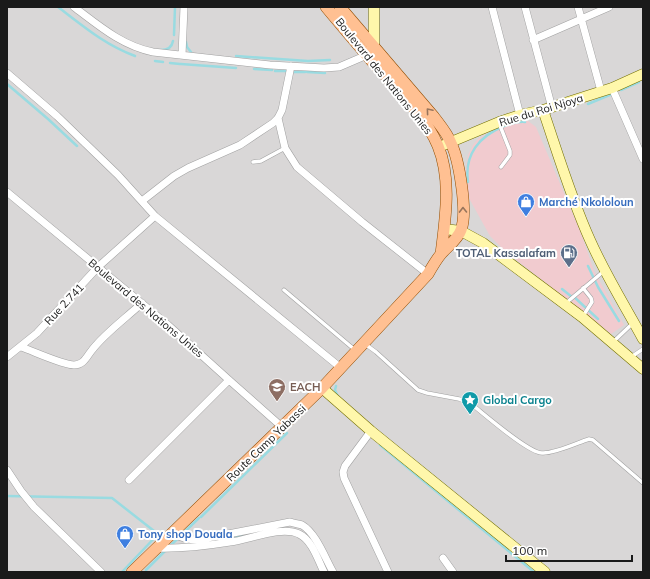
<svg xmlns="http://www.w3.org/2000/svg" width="650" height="579" font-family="Mulish,sans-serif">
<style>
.residential{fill:#d9d7d7}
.commercial{fill:#f1cbcf}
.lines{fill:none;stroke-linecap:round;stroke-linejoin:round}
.stream{stroke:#99dbe1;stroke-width:2.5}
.lane-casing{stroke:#a1a1a1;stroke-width:4.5}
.street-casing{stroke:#a1a1a1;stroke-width:8}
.secondary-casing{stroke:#736f00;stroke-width:11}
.primary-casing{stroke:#914c00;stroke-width:12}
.lane{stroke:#fff;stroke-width:3.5}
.street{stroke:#fff;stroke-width:7}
.secondary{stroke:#fff7ab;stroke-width:10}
.primary{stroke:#ffc092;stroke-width:11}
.oneway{stroke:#98755c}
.labels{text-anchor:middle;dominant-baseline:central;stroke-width:4;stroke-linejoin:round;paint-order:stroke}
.street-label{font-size:11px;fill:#1a1a1a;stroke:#fff}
.shop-label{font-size:11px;font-weight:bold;fill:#366cbe;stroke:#fff;text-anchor:start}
.service-label{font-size:11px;font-weight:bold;fill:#4e5e75;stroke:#fff;text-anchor:end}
.education-label{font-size:11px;font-weight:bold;fill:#785e54;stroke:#fff;text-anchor:start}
.culture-label{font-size:11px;font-weight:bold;fill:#0d838f;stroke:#fff;text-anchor:start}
</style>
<rect width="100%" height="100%" fill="#eee6de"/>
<path class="residential" d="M7 7H643V572H7Z"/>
<path class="commercial" d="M520 120 528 121 536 127 581 233 594 271 624 325 611 334 506 252 490 236 470 200 464 178 468 155 473 145 479 138 497 128Z"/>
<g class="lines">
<path class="stream" d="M58 7C83 26 105 45 135 56
M174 35 175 7
M186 42 187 47 191 52
M161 50C168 50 172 47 173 41
M236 56 308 61 330 60
M155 61 163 62
M170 63 180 64
M181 64 236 68
M254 69 272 70
M275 71H287
M294 72H305
M307 72 325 73
M7 84 48 119 77 146
M621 90 639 82
M588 104 612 94
M468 182C464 155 479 136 504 126 510 124 518 121 525 122
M588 266 598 287 619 321
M562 289 572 297 573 296 598 319
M336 386 335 390 338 397
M380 445 534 572
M7 496 112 498 163 538
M201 517 287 433
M205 542 249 534
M170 546 199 518
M146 570 165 551
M122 572 161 531"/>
<defs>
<path id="lane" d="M499 123 510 151V155L501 167
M253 162 261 161 285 148
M583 288 591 298 592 302 583 316
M284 290 355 350
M566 303 604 271
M613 342 633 323
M365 344 376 352 418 390 427 393 459 399 470 403C483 413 528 453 542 453 554 454 577 443 589 439L593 440 643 483
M631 357 643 349"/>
<path id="street" d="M74 7C98 25 122 46 153 52L270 65 324 68 339 67 367 55
M492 7 520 115
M525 7 552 108
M578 7 601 91
M533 40 609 7
M182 55 184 7
M7 73 57 116 118 175 155 216 341 368
M612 88 643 159
M278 118 285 148 297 167 362 222 428 274
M7 192 168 325 229 380 282 427
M142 201 174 176 188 168 240 145 273 123 278 118 282 110 291 66
M21 347C33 351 63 365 74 365 84 365 87 356 92 350 105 333 126 318 142 303
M7 357 37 333 98 267 155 216
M371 431 345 466 343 472 344 478 388 572
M7 470 21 491 34 507 101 572
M129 480 229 380
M172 533C181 538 187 540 197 540L290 522C293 523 298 524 302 525 316 533 325 558 333 572
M156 548C180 549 205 546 230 542 249 540 281 525 299 534 312 540 318 560 324 572
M443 558 453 572"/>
<path id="secondary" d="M371 50 374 46V7
M543 110C558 154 571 198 590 240 605 274 625 306 643 339
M439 147 499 122 520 115 543 110 612 88 643 74
M444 229 461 231 483 243 582 317 643 369
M322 388 371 431 545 572"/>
<path id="primary" d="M326 7C341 25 356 43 371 60 392 83 427 118 438 146 452 180 445 220 441 254
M132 572 322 388 428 274C432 267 436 260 441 254 447 247 458 239 461 230 468 212 459 160 451 143 447 133 440 125 434 117L340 7"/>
</defs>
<use href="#lane" class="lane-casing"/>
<use href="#street" class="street-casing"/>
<use href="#secondary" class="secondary-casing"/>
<use href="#primary" class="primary-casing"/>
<use href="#lane" class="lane"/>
<use href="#street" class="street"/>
<use href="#secondary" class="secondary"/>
<use href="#primary" class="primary"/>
</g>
<defs><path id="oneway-chevron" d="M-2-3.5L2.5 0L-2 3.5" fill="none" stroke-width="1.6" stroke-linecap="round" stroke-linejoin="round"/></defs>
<g class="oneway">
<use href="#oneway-chevron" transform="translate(429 111) rotate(-130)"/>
<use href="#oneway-chevron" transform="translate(463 210) rotate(-91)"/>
</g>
<defs>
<symbol id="shop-pin" viewBox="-11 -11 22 30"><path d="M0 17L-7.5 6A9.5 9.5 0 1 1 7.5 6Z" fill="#3f7fe0" stroke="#fff"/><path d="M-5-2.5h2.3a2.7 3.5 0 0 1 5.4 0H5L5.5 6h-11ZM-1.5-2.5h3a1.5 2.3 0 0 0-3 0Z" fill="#fff"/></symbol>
<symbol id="fuel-pin" viewBox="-11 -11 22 30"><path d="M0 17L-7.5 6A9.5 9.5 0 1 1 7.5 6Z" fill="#5c6f8a" stroke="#fff"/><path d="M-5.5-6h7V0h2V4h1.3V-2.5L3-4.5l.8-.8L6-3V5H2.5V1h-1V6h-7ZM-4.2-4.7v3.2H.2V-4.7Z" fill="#fff"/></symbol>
<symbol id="school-pin" viewBox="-11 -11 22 30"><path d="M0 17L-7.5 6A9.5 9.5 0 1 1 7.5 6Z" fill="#8d6e63" stroke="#fff"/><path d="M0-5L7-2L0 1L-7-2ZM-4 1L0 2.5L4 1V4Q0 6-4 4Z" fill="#fff"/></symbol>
<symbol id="sight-pin" viewBox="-11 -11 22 30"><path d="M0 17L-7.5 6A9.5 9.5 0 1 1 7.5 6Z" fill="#0f9aa8" stroke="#fff"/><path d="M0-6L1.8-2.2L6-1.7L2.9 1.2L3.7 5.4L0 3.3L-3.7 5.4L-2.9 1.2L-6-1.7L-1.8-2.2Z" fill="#fff"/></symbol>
</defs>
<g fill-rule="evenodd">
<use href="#shop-pin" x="516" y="192" width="20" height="27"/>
<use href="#fuel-pin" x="559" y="243" width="20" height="27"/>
<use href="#school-pin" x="267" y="377" width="20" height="27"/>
<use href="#sight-pin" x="460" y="390" width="20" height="27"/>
<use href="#shop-pin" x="115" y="524" width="20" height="27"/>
</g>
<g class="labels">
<g class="street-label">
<text transform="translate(384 76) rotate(51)">Boulevard des Nations Unies</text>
<text transform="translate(541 110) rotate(-17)">Rue du Roi Njoya</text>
<text transform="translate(64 304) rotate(-47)">Rue 2.741</text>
<text transform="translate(146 308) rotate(40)">Boulevard des Nations Unies</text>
<text transform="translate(266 443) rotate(-44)">Route Camp Yabassi</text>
</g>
<g class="shop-label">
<text x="539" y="202">Marché Nkololoun</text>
<text x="138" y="534">Tony shop Douala</text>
</g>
<g class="service-label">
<text x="556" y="253">TOTAL Kassalafam</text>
</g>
<g class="education-label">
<text x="290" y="387">EACH</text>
</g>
<g class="culture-label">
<text x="483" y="400">Global Cargo</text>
</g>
</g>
<rect width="650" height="579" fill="none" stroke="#1a1a1a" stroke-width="16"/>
<path d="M506 555v6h126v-6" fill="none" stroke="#1a1a1a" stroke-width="2"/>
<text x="512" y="555" font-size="12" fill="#1a1a1a" stroke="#ffffff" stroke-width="3" paint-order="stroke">100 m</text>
</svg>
